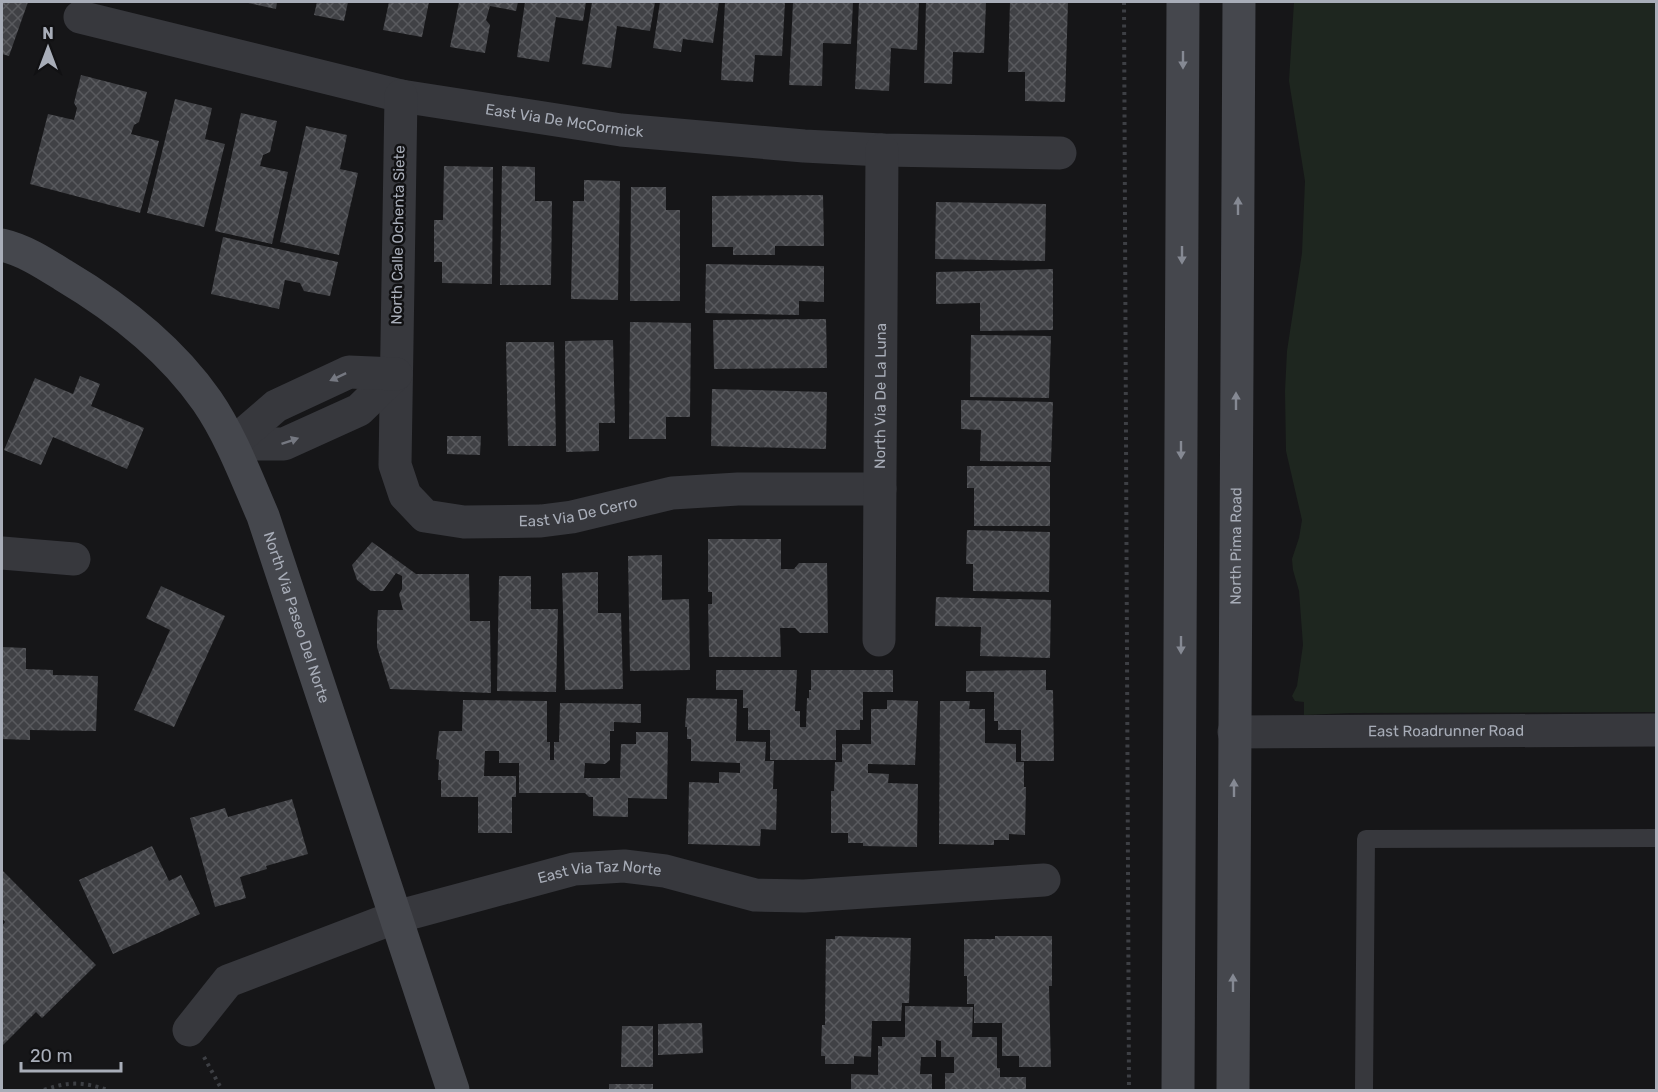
<svg xmlns="http://www.w3.org/2000/svg" width="1658" height="1092" font-family="Rubik,sans-serif">
<style>
.grass{fill:#1e261f}
.building{fill:url(#building-cross-hatch)}
.lines{fill:none;stroke-linecap:round;stroke-linejoin:round}
.path{stroke:#3d3f44;stroke-width:4;stroke-dasharray:3 4.5;stroke-linecap:butt}
.lane{stroke:#37383d;stroke-width:18}
.street{stroke:#37383d;stroke-width:33}
.secondary{stroke:#45474d;stroke-width:33}
.oneway{fill:#858993}
.oneway2{fill:#757881}
.labels{text-anchor:middle;dominant-baseline:central;stroke-width:5;stroke-linejoin:round;paint-order:stroke}
.street-label{font-size:15px;fill:#a8adb8;stroke:#111113}
</style>
<defs>
<pattern id="building-cross-hatch" width="8" height="8" patternUnits="userSpaceOnUse" patternTransform="scale(1.5)"><rect width="8" height="8" fill="#404145"/><path d="M0 0l8 8M0 8l8-8" fill="none" stroke="#595a5e"/></pattern>
</defs>
<rect width="100%" height="100%" fill="#161618"/>
<path class="grass" d="M1294 2H1656V712L1350 713 1304 715V702L1295 701 1292 696 1297 686 1303 645 1299 591 1293 570 1292 559 1299 538 1302 520 1286 451 1285 391 1287 351 1302 253 1305 181 1289 81Z"/>
<path class="building" d="M2 2H28L9 56 2 54Z
M244 2H277L276 9Z
M317 2H348L344 21 314 15Z
M389 2H429L422 37 383 30Z
M459 2H518L516 11 490 6 486 20 490 25 485 53 450 47Z
M525 2H586L583 21 556 17 549 62 517 57Z
M592 2H655L650 31 617 26 611 68 582 64Z
M660 2H719L713 43 683 39 681 52 653 48Z
M725 2H785L782 56 755 55 753 82 721 80Z
M793 2H853L851 44 823 43 822 86 789 85Z
M859 2H919L917 50 891 48 889 91 855 89Z
M926 2H986L984 53 953 52 952 84 924 83Z
M1010 2H1068L1065 102 1025 101V72H1008Z
M81 75 147 92 139 122 134 125 131 134 159 141 140 213 30 184 48 114 74 120 77 108 74 103Z
M175 99 212 108 205 139 225 144 204 227 147 213Z
M241 113 277 121 270 152 263 155 260 166 288 172 272 244 215 231Z
M306 126 347 135 340 169 358 173 339 255 280 242Z
M444 166 493 167 492 284 442 283V262H434V220H443Z
M502 166 535 167V201H552L551 285H500Z
M584 180 620 181 618 300 571 299 573 201H584Z
M631 187H666V210H680V301H630Z
M823 195 824 246H775V255H733V247H712V196Z
M936 202 1046 204 1045 261 935 259Z
M223 237 338 262 330 296 304 291 300 283 285 280 279 309 211 294Z
M706 264 824 266V302L799 301V315L705 313Z
M1053 269V330L980 331V303L936 304V272Z
M826 319 827 368 714 369 713 320Z
M630 322 691 323 690 417H666V439H629Z
M971 335 1051 336 1049 398 970 397Z
M613 340 615 423H599V451L566 452 565 341Z
M506 342H554L556 446H508Z
M80 376 100 384 91 406 144 428 127 469 53 437 41 465 4 450 35 378 73 394Z
M712 389 827 392 826 449 711 446Z
M961 400 1053 402 1051 462 980 461 981 430 961 429Z
M447 436H481L480 455 447 454Z
M967 466H1050V526H974V488H967Z
M967 530 1050 532 1049 592 973 591V564H966Z
M708 539H781V569H794L799 563H827L828 633H800L795 628H780L781 657H709L708 604H712V592H708Z
M372 542 416 574H469L470 621H490L491 693 390 689 377 647V624L378 610H403L399 594 402 589V576L396 573 383 591H371L357 580 352 565Z
M662 555V600L689 599 690 670 630 671 628 556Z
M598 572V613H621L623 689 565 690 562 573Z
M499 576H531V609H558L556 692 497 691Z
M161 586 225 616 174 727 134 710 170 630 146 618Z
M936 597 1051 600 1050 658 980 656 981 627 935 626Z
M2 647 26 648V669L53 670V675L98 676 96 731 30 730V740L2 739Z
M716 670H797L795 711H800V727H806L807 698H809V690H811V670H893V692H863V720H860V730H836V760H770V730H748V708H743V690H716Z
M1046 670V690H1053L1054 761H1021V730H998V721H994V692H966V671Z
M687 698 737 699 736 741 766 742 765 761H774L773 789H777L776 830 761 829 760 846 688 844 689 782 719 783V772L740 773V763L691 761V739H687V727H685Z
M463 700 547 701V742H550V760H554V742H559L560 703 641 704V723L614 722V731H610V760L605 764 585 763 584 778H620L621 744H636V732H668L667 799 628 798V817L593 816V797H589L585 793H519V763H499V751H485L484 776H516V797H512V833H478V797H441V780H438L439 760 436 759 439 731H462Z
M887 700 918 701 915 765 868 764V773L889 774 888 783 918 784 917 847 863 846V843H848V833H831V791H834L835 762H842V744H871V709H887Z
M940 701H970L969 709H985V743L1016 744V762H1024V787H1026L1025 835 1009 834V840H994V845L939 844Z
M292 799 308 854 266 866 267 869 240 877 246 898 215 907 190 818 225 808 228 817Z
M152 846 169 881 181 875 200 914 113 954 79 880Z
M2 870 96 965 42 1018 36 1012 3 1045 2 926 5 922 2 918Z
M835 936 911 938 909 1003H902L901 1021H872L871 1057 854 1056V1064H825V1056H821L822 1025H825L826 939H835Z
M995 936H1052V986H1049L1051 1067H1019V1056H1002V1023H974V1004H967V976H964V939H995Z
M905 1006 973 1007 972 1037H997V1068H1000V1077H1026V1090H945V1073H954V1057H941V1041L936 1040V1057H921L920 1074H932V1090H851V1074L878 1075V1046H882V1037H905Z
M702 1023 703 1053 658 1055V1024Z
M622 1026H653V1067H621Z
M609 1084H653V1090H609Z"/>
<g class="lines">
<path class="path" d="M1124 2 1129 1090
M204 1057 222 1090
M44 1090C69 1081 83 1082 108 1090"/>
<path class="lane" d="M1364 1090 1366 839 1656 838"/>
<g class="street">
<path id="s1" d="M80 17 401 96 621 130 804 146 882 150 1060 153"/>
<path id="s2" d="M401 96 395 465 405 495 425 516 464 522 541 521 572 517 672 493 738 489H880"/>
<path d="M232 444H284L359 410 396 374"/>
<path d="M232 444 276 406 349 372 396 374"/>
<path d="M2 553 74 559"/>
<path id="s3" d="M879 640 882 150"/>
<path id="s4" d="M1234 732 1656 730"/>
<path id="s5" d="M189 1030 228 981 396 917 574 869 624 866 665 871 755 895 804 896 1044 880"/>
</g>
<g class="secondary">
<path id="s6" d="M2 245C24 250 44 263 63 275 117 307 170 348 207 401 231 436 246 477 263 516L453 1090"/>
<path d="M1178 1090 1183 2"/>
<path id="s7" d="M1233 1090 1239 2"/>
</g>
</g>
<defs><path id="oneway-solid" d="M-6-.8H1V-3.2L6.5 0L1 3.2V.8H-6Z" transform="scale(1.5)"/></defs>
<g class="oneway">
<use href="#oneway-solid" transform="translate(1183 60) rotate(90)"/>
<use href="#oneway-solid" transform="translate(1238 206) rotate(-90)"/>
<use href="#oneway-solid" transform="translate(1182 255) rotate(90)"/>
<use href="#oneway-solid" transform="translate(1236 401) rotate(-90)"/>
<use href="#oneway-solid" transform="translate(1181 450) rotate(90)"/>
<use href="#oneway-solid" transform="translate(1181 645) rotate(90)"/>
<use href="#oneway-solid" transform="translate(1234 788) rotate(-90)"/>
<use href="#oneway-solid" transform="translate(1233 983) rotate(-90)"/>
</g>
<g class="oneway2">
<use href="#oneway-solid" transform="translate(338 377) rotate(155)"/>
<use href="#oneway-solid" transform="translate(290 441) rotate(-19)"/>
</g>
<g class="labels">
<g class="street-label">
<text stroke="none"><textPath href="#s1" startOffset="496">East Via De McCormick</textPath></text>
<text transform="translate(398 235) rotate(-89)">North Calle Ochenta Siete</text>
<text stroke="none"><textPath href="#s3" startOffset="244">North Via De La Luna</textPath></text>
<text stroke="none"><textPath href="#s2" startOffset="584">East Via De Cerro</textPath></text>
<text stroke="none"><textPath href="#s7" startOffset="544">North Pima Road</textPath></text>
<text stroke="none"><textPath href="#s6" startOffset="496">North Via Paseo Del Norte</textPath></text>
<text stroke="none"><textPath href="#s4" startOffset="212">East Roadrunner Road</textPath></text>
<text stroke="none"><textPath href="#s5" startOffset="452">East Via Taz Norte</textPath></text>
</g>
</g>
<rect width="1658" height="1092" fill="none" stroke="#a8adb8" stroke-width="6"/>
<g transform="translate(48 48)" stroke="#111113" stroke-width="4.5" paint-order="stroke">
<path d="M0-4.5L10 22L0 15L-10 22Z" fill="#a8adb8"/>
<text y="-9" font-size="16" font-weight="bold" text-anchor="middle" fill="#a8adb8">N</text>
</g>
<path d="M21 1062v9h100v-9" fill="none" stroke="#a8adb8" stroke-width="3"/>
<text x="30" y="1062" font-size="18" fill="#a8adb8" stroke="#111113" stroke-width="4.5" paint-order="stroke">20 m</text>
</svg>
